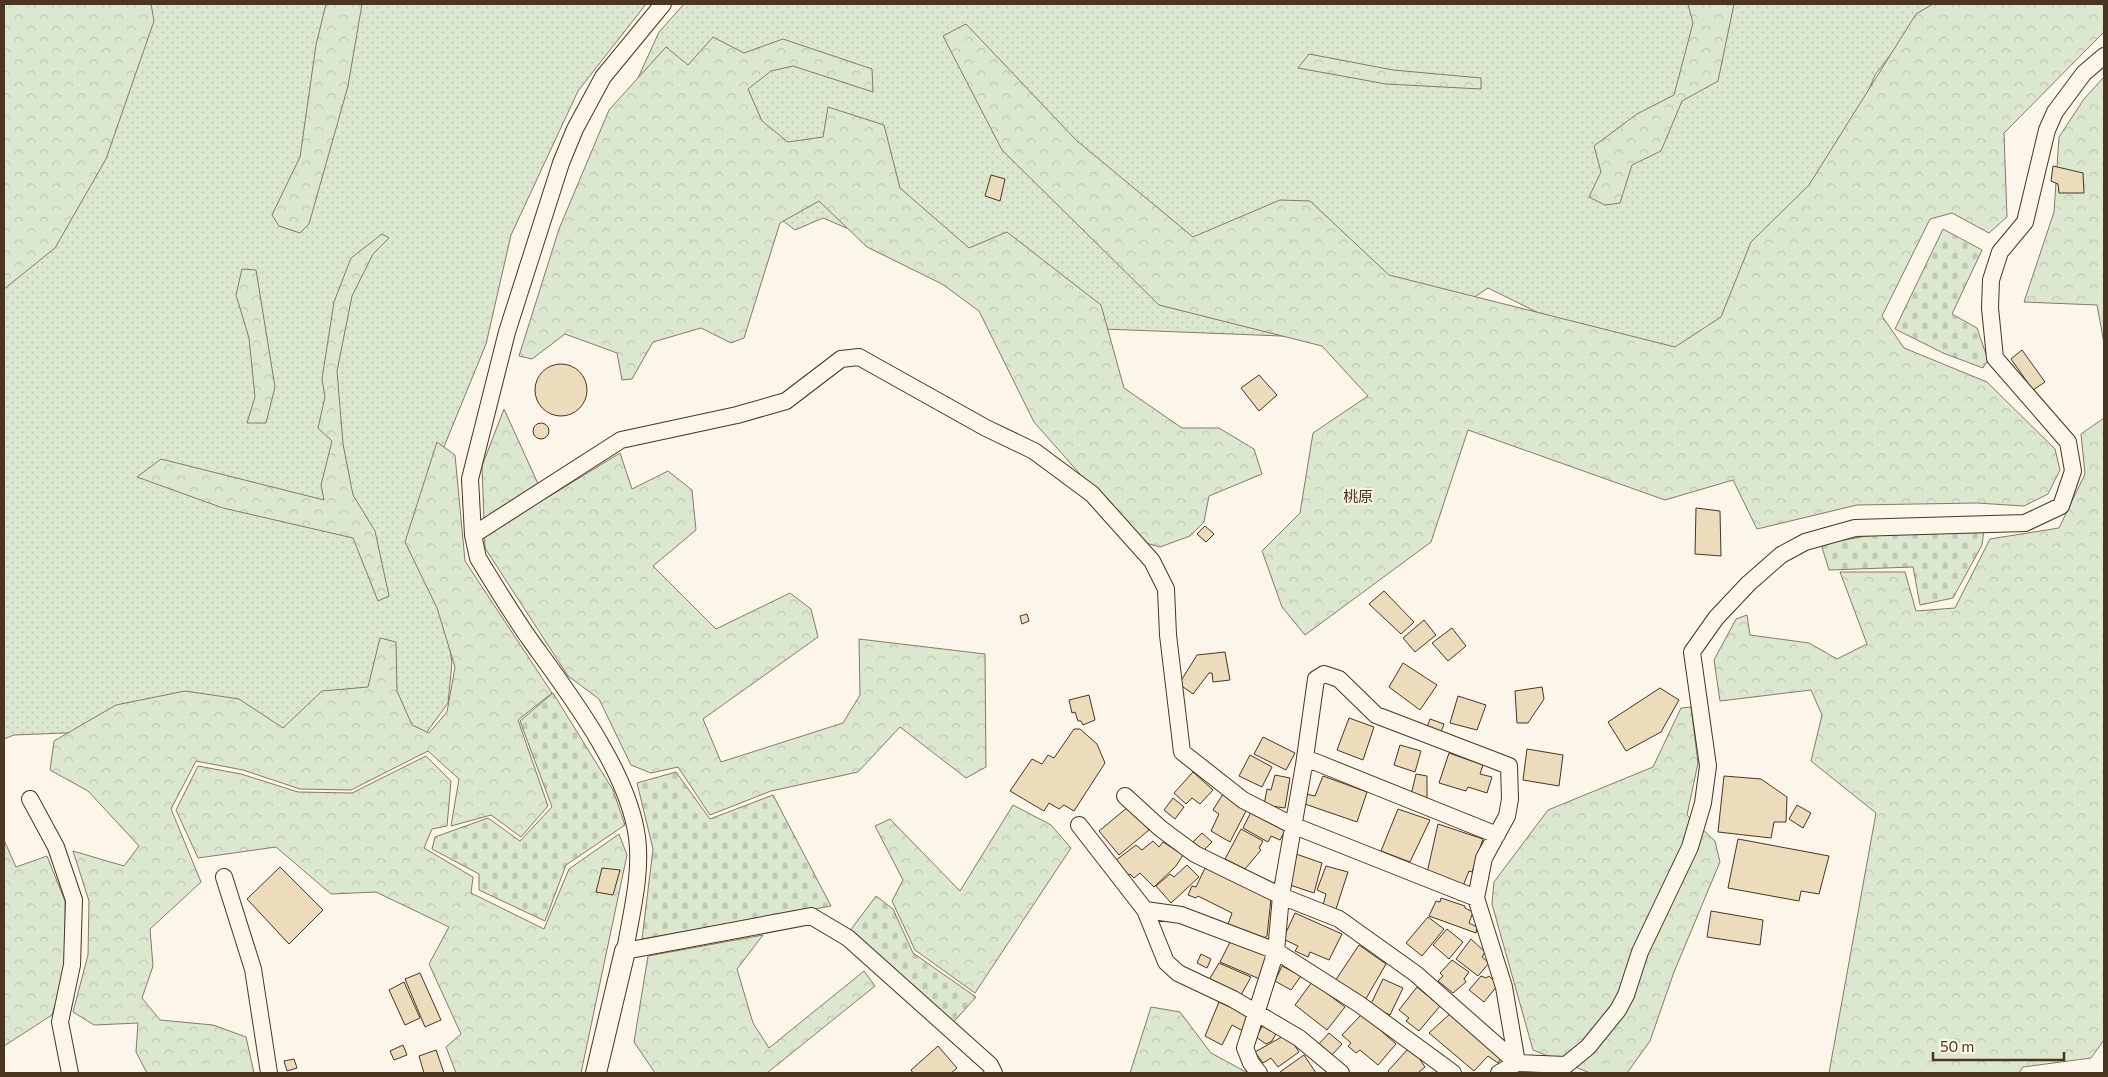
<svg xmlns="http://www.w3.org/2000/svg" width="2108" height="1077" font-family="Commissioner,'Noto Sans JP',sans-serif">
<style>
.grass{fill:url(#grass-dots);stroke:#887966}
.forest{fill:url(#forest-crowns);stroke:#887966}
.cemetery{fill:url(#cemetery-stones);stroke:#887966}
.building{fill:#ecdcbc;stroke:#4a3520}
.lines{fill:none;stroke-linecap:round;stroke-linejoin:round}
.minor-casing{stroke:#4a3520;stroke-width:18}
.tertiary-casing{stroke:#4a3520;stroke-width:22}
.minor{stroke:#fbf6e9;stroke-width:16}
.tertiary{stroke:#fbf6e9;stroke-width:20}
.labels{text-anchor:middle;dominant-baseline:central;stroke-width:4;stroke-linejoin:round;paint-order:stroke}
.quarter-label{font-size:15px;fill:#4a3520;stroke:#fbf6e9}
</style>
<defs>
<pattern id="grass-dots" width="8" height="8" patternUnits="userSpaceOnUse" patternTransform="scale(1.25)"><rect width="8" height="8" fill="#dce7d0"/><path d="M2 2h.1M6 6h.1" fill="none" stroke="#bec7b2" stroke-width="1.8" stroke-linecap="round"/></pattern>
<pattern id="forest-crowns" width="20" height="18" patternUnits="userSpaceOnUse" patternTransform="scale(1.25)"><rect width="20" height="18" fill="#dce7d0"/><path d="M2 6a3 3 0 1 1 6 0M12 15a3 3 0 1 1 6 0" fill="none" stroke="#bec7b2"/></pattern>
<pattern id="cemetery-stones" width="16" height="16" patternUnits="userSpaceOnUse" patternTransform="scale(1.25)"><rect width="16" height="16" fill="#dce7d0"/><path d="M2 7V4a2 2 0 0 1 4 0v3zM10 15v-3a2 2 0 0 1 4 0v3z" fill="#bec7b2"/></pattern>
</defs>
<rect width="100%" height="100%" fill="#fbf6e9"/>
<path class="grass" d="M4 4H646L578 91 511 235 486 344 439 459 444 609 452 663 448 703 419 743 114 731 14 735 4 739Z
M684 4H1966L1906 35 1875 75 1843 152 1704 361 1628 357 1488 288 1408 341 1104 329 884 244 823 218 795 230 627 102 659 32Z"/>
<path class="forest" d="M4 4H151L154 21 106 159 55 248 4 289Z
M326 4H362L348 86 309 224 300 233 279 226 272 215 300 157 316 45Z
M1688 4H1734L1718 81 1682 101 1661 151 1632 165 1620 203 1605 205 1589 197 1601 172 1594 146 1637 114 1674 95 1693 23Z
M1933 4H2104V32L2004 133 2007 217 1989 233 1952 213 1930 219 1882 316 1904 348 1987 382 2055 449 2060 470 2048 494 2024 506 1977 503 1857 505 1757 529 1733 480 1665 500 1468 430 1431 542 1305 635 1282 607 1262 551 1300 513 1313 433 1368 396 1322 346 1159 305 1002 150 943 36 966 24 1076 140 1193 237 1280 200 1310 201 1389 275 1675 347 1721 317 1751 242 1809 185 1916 14Z
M713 37 744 53 783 39 872 69 873 92 793 66 771 71 748 89 762 121 788 142 823 137 828 107 884 125 900 188 969 248 1007 232 1101 305 1124 388 1182 428H1219L1254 449 1262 474 1209 496 1204 522 1190 536 1160 547 1139 541 1034 422 979 311 942 284 867 247 819 201 780 223 744 338 731 343 701 328 653 342 632 379 622 380 617 353 565 334 532 359 519 356 559 229 609 110 666 47 688 65Z
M1309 54 1393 70 1481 78V89L1386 84 1298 68Z
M2104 77V343L2097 305 2024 302 2054 212 2059 137 2084 99Z
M382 234 389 238 373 254 352 296 337 371 343 444 353 495 375 531 389 596 378 601 353 538 223 508 137 477 161 459 324 500 321 485 332 441 318 428 325 397 322 379 334 302 351 258Z
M242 269 256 270 275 387 266 423H247L255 397 249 338 236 295Z
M504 409 545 499 620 453 632 489 668 471 692 490 696 530 653 566 716 629 790 593 811 609 818 637 703 719 721 762 843 723 860 695 859 639 985 654 986 767 966 778 900 727 858 772 771 791 710 815 678 767 651 773 631 765 599 699 568 676 485 548 482 466Z
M2104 418V1040L2091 1058 2023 1067 2019 1073H1829L1876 813 1811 761 1822 715 1811 690 1720 701 1714 660 1736 619 1747 615 1750 635 1809 643 1837 659 1867 644 1840 572H1905L1916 611 1955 608 1990 539 2059 528 2085 474 2081 434Z
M437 442 455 455 465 561 552 693 518 720 548 806 521 837 491 815 451 826 459 779 428 751 351 790 300 789 243 770 196 761 171 809 201 882 150 929 153 966 142 998 160 1020 213 1025 246 1037 254 1073H147L136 1052 138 1023 94 1025 73 1012 88 955 89 901 73 851 124 866 139 846 88 791 50 770 54 741 116 705 185 691 239 699 283 728 322 691 368 687 380 638 396 642 397 691 412 725 429 733 447 712 455 667 437 608 405 542Z
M1691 707 1698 763 1687 815 1715 841 1720 862 1674 972 1650 1041 1627 1073H1590L1533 1050 1492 904 1494 882 1548 810 1653 767 1681 708Z
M426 756 451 781 447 826 432 829 424 848 473 877 471 893 544 929 569 869 619 834 627 855 581 1073H456L446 1047 461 1034 429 964 449 927 376 892 331 894 276 847 198 858 176 810 198 766 241 774 298 792 352 793Z
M1013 805 1051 825 1071 848 975 993 915 950 892 901 903 880 875 826 890 819 960 891Z
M4 840 16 867 47 856 65 901 66 969 52 1015 4 1046Z
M763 935 737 969 753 1023 769 1048 864 971 875 986 767 1073H655L634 1042 648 956Z
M1151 1007 1180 1012 1211 1053 1248 1073H1130Z"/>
<path class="cemetery" d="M1943 229 1982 250 1952 314 1977 328 1988 360 1983 368 1943 353 1895 329Z
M1984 530 1982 545 1953 598 1920 605 1913 567 1829 570 1821 544 1867 536Z
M553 693 613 790 625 825 566 865 545 921 479 890V874L432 849 435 837 488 818 520 841 552 807 520 721Z
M676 772 710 819 773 795 831 906 642 939 653 849 637 783Z
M876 896 893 909 913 953 976 997 951 1025 849 932Z"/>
<path class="building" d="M2053 166 2083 173 2084 193H2059L2058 184 2051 181Z
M991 175 1005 179 1000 201 985 196Z
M2022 350 2045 382 2033 390 2011 359Z
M535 390a26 26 0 1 1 52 0a26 26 0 1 1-52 0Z
M1259 375 1277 395 1259 411 1241 388Z
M533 431a8 8 0 1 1 16 0a8 8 0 1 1-16 0Z
M1696 508 1720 511 1721 556 1695 554Z
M1205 526 1214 534 1206 542 1197 534Z
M1384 591 1414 622 1401 634 1369 604Z
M1027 614 1029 621 1022 624 1020 616Z
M1424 620 1436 635 1415 652 1403 638Z
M1452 628 1466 646 1448 661 1432 643Z
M1225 652 1230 680 1213 682 1212 673H1209L1193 694 1179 684 1197 655Z
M1403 663 1437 685 1420 710 1389 687Z
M1542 687 1544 699 1528 723H1517L1515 691Z
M1660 688 1679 700 1661 732 1626 751 1608 722Z
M1089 695 1095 720 1083 725 1081 721H1078L1075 712 1072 713 1069 700Z
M1458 696 1486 705 1477 730 1450 723Z
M1349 718 1374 727 1363 760 1337 750Z
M1430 719 1444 724 1441 732 1427 727Z
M1074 729H1080L1097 744 1105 763 1074 811 1064 805 1059 809 1049 803 1044 811 1010 791 1032 759 1042 764 1048 755 1054 758Z
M1263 737 1295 753 1286 770 1254 754Z
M1400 745 1421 751 1415 772 1394 765Z
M1527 749 1563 755 1559 786 1523 780Z
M1449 753 1483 765 1480 774 1492 777 1487 793 1468 787 1466 791 1439 783Z
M1250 755 1272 767 1262 787 1239 776Z
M1193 772 1213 790 1200 804 1192 798 1186 804 1174 793Z
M1416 774 1427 776V799L1411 795Z
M1275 775 1290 778 1285 808 1264 805 1267 789 1271 790Z
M1323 776 1367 792 1357 822 1302 803 1306 794 1315 796Z
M1724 776 1761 779 1787 797 1786 822H1774L1771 838 1718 832Z
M1223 794 1247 809 1230 842 1211 831 1219 814 1213 810Z
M1173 798 1184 807 1175 819 1164 810Z
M1797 805 1811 813 1803 828 1789 819Z
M1128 807 1149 830 1119 855 1099 831Z
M1398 809 1430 820 1410 862 1381 851Z
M1251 812 1285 831 1280 840 1271 836 1268 842 1243 828Z
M1438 824 1483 839 1472 872 1469 871 1463 886 1427 873Z
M1241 829 1263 841 1259 848 1261 850 1245 869 1225 859Z
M1202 833 1212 842 1203 851 1193 842Z
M1738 839 1829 856 1819 894 1801 891 1799 901 1728 888Z
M1153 841 1159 847 1163 842 1183 855 1176 866 1154 887 1140 873 1134 878 1130 874 1127 876 1115 861 1136 845 1142 850Z
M1296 854 1322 863 1314 893 1287 884Z
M1187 865 1199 877 1171 903 1156 886 1170 874 1174 877Z
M1326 866 1348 872 1336 909 1323 905 1326 894 1317 890Z
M280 867 323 910 289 944 247 899Z
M602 868 620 870 613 895 596 892Z
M1205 868 1271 899 1267 936 1259 942 1227 927 1232 913 1198 896 1196 898 1188 895 1192 886 1196 887Z
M1441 898 1465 906V908L1473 912 1469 923 1477 927 1476 933 1429 916 1436 901 1440 902Z
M1711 911 1763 920 1760 945 1707 937Z
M1295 913 1342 934 1329 960 1310 952 1308 957 1295 951 1298 946 1283 939Z
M1428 917 1444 929 1422 956 1406 943Z
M1447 929 1463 942 1449 959 1433 945Z
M1471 939 1485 952 1482 957 1489 963 1478 976 1456 959Z
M1231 940 1267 956 1262 980 1220 962Z
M1359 945 1386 964 1364 1002 1335 981Z
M1201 954 1211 959 1207 968 1197 963Z
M1452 960 1469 972 1464 979 1466 982 1453 993 1438 981 1443 976 1440 973Z
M1219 963 1251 977 1241 995 1209 980Z
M1282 966 1301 976 1291 990 1275 981Z
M420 973 441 1020 425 1027 405 979Z
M1481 976 1486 978 1489 976 1498 985 1484 1002 1469 990Z
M1383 979 1403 988 1390 1015 1370 1006Z
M404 982 420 1018 405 1025 389 990Z
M1312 982 1345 1007 1327 1030 1295 1005Z
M1417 987 1440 1006 1419 1031 1406 1021 1409 1018 1399 1010Z
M1219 1002 1251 1017 1245 1032 1232 1025 1222 1045 1205 1036Z
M1452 1012 1502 1057 1498 1063 1488 1056 1474 1071 1429 1033Z
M1362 1014 1396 1044 1378 1065 1360 1050 1356 1053 1348 1046 1351 1043 1342 1035Z
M1265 1022 1278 1030 1272 1041 1266 1044 1256 1037Z
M1329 1033 1342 1044 1331 1056 1318 1045Z
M1287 1034 1299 1052 1278 1067 1271 1058 1263 1063 1255 1052Z
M403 1045 407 1055 394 1060 390 1051Z
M938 1046 957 1068 951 1073H913L911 1070Z
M1408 1049 1419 1058 1425 1067 1419 1072 1420 1073H1390L1388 1071Z
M436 1050 444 1073H424L419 1056Z
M1304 1055 1316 1073H1281L1280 1072Z
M294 1059 297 1068 287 1071 284 1061Z"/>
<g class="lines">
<defs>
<path id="minor" d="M663 4 603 77 575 129 561 163 507 332 470 479 473 535 478 558C495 586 512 614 531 641 570 695 628 771 637 837 642 874 631 914 625 951L811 916 848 938 990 1065 994 1073
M473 535 621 440 737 415 786 401 841 359 859 357 986 428 1034 451 1092 494 1152 561 1166 589 1168 635 1182 752 1243 800 1292 825 1476 898
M1304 765 1316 679 1324 674 1339 679 1376 715 1509 766 1510 799 1507 816 1484 858 1476 898 1504 987 1517 1063
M1125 796 1160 828 1195 854 1281 896 1339 919 1416 974 1517 1063
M30 799 56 847 74 900 72 965 60 1022 70 1073
M1079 825 1145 910 1166 962 1178 973 1233 999 1299 1038 1341 1073
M224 877 253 969 269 1073
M1145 910 1181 915 1276 951 1359 1004 1453 1073
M1259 1073 1251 1063 1245 1048 1276 951 1281 896 1304 765 1313 761 1497 835
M1499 1073 1517 1063 1566 1065 1588 1047 1618 1010 1626 995 1640 952 1690 847 1703 803 1708 766 1692 652 1716 618 1748 584 1781 555 1805 542 1855 528 2025 523 2061 506 2073 471 2068 442 1995 358 1990 308 1991 280 2000 252 2025 222 2047 130 2055 112 2084 73 2104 56"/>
<path id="tertiary" d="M596 1073 625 951"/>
</defs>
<use href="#minor" class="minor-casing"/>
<use href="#tertiary" class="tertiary-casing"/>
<use href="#minor" class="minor"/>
<use href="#tertiary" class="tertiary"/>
</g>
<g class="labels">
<g class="quarter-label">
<text x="1358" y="496">桃原</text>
</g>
</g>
<rect width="2108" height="1077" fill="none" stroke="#4a3520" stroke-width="10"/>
<path d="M1933 1052v8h131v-8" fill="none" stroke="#4a3520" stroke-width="2.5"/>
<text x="1940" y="1052" font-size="15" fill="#4a3520" stroke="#fbf6e9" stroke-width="4" paint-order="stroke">50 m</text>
</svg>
